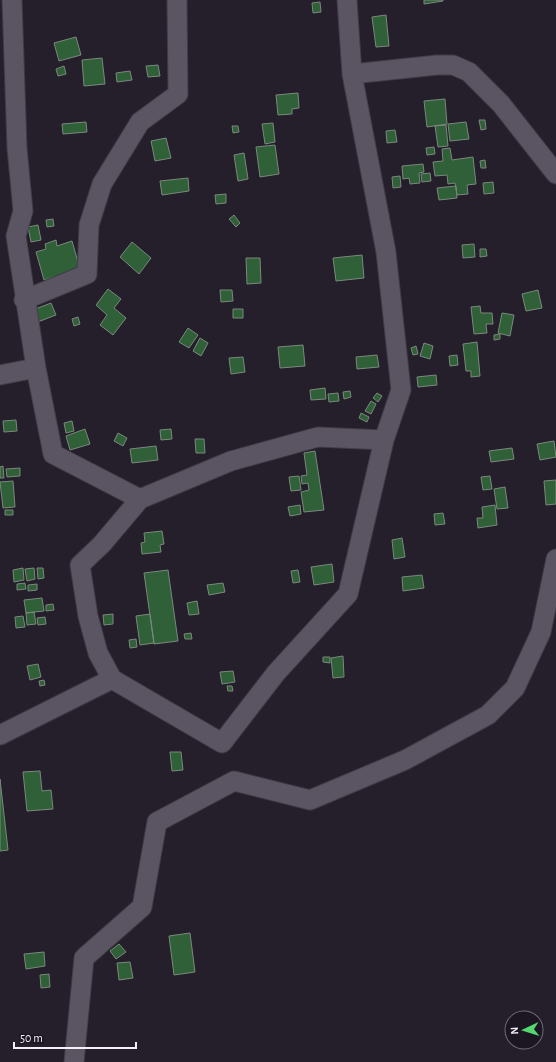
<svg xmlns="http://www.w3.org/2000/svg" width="556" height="1062" font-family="'Alegreya Sans',sans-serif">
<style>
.building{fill:#2f6038;stroke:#7b887d}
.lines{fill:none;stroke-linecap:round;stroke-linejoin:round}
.minor-casing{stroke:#403c45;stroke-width:21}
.minor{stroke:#5b5563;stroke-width:19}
</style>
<rect width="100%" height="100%" fill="#241f2b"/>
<path class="building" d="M424 0H443V1L424 4Z
M320 2 321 12 313 13 312 3Z
M386 15 389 46 376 47 372 17Z
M76 37 81 55 59 61 54 43Z
M102 58 105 84 84 86 82 60Z
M158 65 160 76 148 77 146 66Z
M64 66 66 74 58 76 56 69Z
M130 71 132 80 117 82 116 73Z
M298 93 299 108 292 109V114L278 115 276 95Z
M445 99 447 124 427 127 424 101Z
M479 120H485L486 129 481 130Z
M86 122 87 132 63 134 62 124Z
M466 122 469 139 450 141 448 124Z
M273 123 275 142 265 144 262 124Z
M446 125 448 146 438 147 435 126Z
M232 126H238L239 132 233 133Z
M395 130 397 142 387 143 386 131Z
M166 138 171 158 155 161 151 141Z
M275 145 279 174 260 177 256 147Z
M434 147 435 154 427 155 426 148Z
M450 148 452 160 473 157 476 184 467 185 468 194 457 195 455 183 448 184 447 175 435 176 433 162 443 161 442 149Z
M244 153 248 179 238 181 234 155Z
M485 160 486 168H481L480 161Z
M423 164 424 172 419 173 420 183 410 184 409 178 403 179 402 166Z
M430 173 431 181 422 182 421 174Z
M400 176 401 187 393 188 392 177Z
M188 178 189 191 162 195 160 181Z
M493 182 494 193 484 194 483 183Z
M456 186 457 198 439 200 437 188Z
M226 194V203L216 204 215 195Z
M234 215 240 223 236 227 229 219Z
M53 219 54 226 47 227 46 220Z
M38 225 41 240 31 242 28 227Z
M56 240 57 246 72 241 80 269 44 280 36 252 46 249 45 244Z
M132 242 151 258 139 274 120 257Z
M474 244 475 257 463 258 462 245Z
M480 249H486L487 256 480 257Z
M362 255 364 278 336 281 333 258Z
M246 258H260L261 283 247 284Z
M108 289 121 299 114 308 126 318 113 335 100 325 107 315 96 305Z
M220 290H232L233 301 221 302Z
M538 290 542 308 526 311 522 294Z
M51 303 56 315 35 323 30 311Z
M480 306 481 313H492L493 324H486L487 333 474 334 471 307Z
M233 309H243V318H233Z
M502 313 514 315 510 336 498 333Z
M78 317 80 324 74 326 72 319Z
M188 328 198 335 189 348 179 342Z
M500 334V339L494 340V335Z
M200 338 208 343 201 356 193 351Z
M477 342 480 376 471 377V371H466L463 344Z
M424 343 433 346 430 359 420 356Z
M303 345 305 366 280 368 278 347Z
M416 346 418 354 413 355 411 348Z
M377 355 379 367 357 369 356 357Z
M457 355 458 365 450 366 449 356Z
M243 357 245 372 231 374 229 358Z
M436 375 437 385 418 387 417 377Z
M325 388 326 399 311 400 310 390Z
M350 391 351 397 344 399 343 392Z
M338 393 339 401 329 402 328 394Z
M377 393 382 396 378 402 373 398Z
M371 401 376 404 371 414 365 411Z
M361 413 369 417 367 422 359 418Z
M16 420 17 431 4 432 3 421Z
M72 421 74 431 66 433 64 423Z
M85 429 90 444 70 450 66 436Z
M171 429 172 439 161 440 160 430Z
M118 433 127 438 123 446 114 441Z
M195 439H204L205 453H196Z
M554 441 556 457 540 460 537 444Z
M156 446 158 460 132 463 130 449Z
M512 448 514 459 491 462 489 451Z
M315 451 324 510 304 512 301 492 309 490 308 483 302 484 301 476 307 475 304 453Z
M3 466 4 478H0V467Z
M20 468V476L7 477 6 469Z
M299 476 301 490 291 491 289 477Z
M490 476 492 489 483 490 481 477Z
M556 480V504L546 505 544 481Z
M13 481 15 507 3 508 0 482Z
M505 487 508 508 497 509 494 489Z
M300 505 301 514 290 516 288 507Z
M495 505 497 525 478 528 477 518H483L482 507Z
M5 510H13V515H5Z
M443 513 445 524 435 525 434 514Z
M162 531 164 544 160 545 161 552 142 554 141 543 145 542 144 533Z
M402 538 405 557 394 559 392 540Z
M332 564 334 582 314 585 311 567Z
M23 568 24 580 14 582 13 570Z
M34 568 35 579 27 581 25 569Z
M37 568H43L44 578 38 579Z
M168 570 178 641 154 644 144 573Z
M298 570 300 582 293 583 291 571Z
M422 575 424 588 403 591 402 577Z
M25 583 26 589 17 590V584Z
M223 583 225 592 209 595 207 585Z
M37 584V590L28 591V585Z
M42 598 44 611 26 613 24 600Z
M197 601 199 614 189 615 187 603Z
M53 604 54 610 46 611V605Z
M34 612 36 624 27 625 26 613Z
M113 614V624L104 625 103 615Z
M150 614 154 643 140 645 136 616Z
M23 616 25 627 16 628 15 617Z
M45 617 46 624 38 625 37 618Z
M191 633 192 639H185L184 634Z
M136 639 137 647 130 648 129 640Z
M343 656 344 677 333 678 331 658Z
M323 657H330V663L323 662Z
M38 664 41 677 30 680 27 666Z
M233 671 235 682 222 684 220 672Z
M44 680 45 685 40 686 39 681Z
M227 686H232L233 691H228Z
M170 752H181L183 770 172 771Z
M40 771 42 791 51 790 53 809 27 811 23 772Z
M0 779 8 850 0 851Z
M190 933 195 972 174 975 169 936Z
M119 944 126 952 116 959 110 951Z
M44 952 45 966 26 969 24 954Z
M130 962 133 978 119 980 117 963Z
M49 974 50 987 41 988 40 975Z"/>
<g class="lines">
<defs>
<path id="minor" d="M347 0 352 74 437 65H453L469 72 501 104 556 174
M24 300 87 274 89 225 102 184 140 122 178 94 177 0
M0 375 36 368
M140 499 231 461 318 437 384 440
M112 679 222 743 276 673 348 594 384 440 401 390 386 252 352 74
M0 735 112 679 98 653 88 616 80 565 102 544 140 499 53 454 36 368 16 236 23 211 17 148 12 0
M74 1062 84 958 142 907 157 822 234 781 310 800 405 760 488 715 515 688 541 632 556 559"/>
</defs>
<use href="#minor" class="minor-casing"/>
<use href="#minor" class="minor"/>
</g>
<g transform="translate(524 1030) rotate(266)"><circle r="19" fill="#1b1621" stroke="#716d77"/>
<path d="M0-3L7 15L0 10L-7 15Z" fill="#56d671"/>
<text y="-6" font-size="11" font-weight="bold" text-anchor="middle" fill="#f3f0f8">N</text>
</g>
<path d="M14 1042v6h122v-6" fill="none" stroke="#f3f0f8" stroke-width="2"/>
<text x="20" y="1042" font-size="12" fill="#f3f0f8" stroke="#1b1621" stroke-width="3" paint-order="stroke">50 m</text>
</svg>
